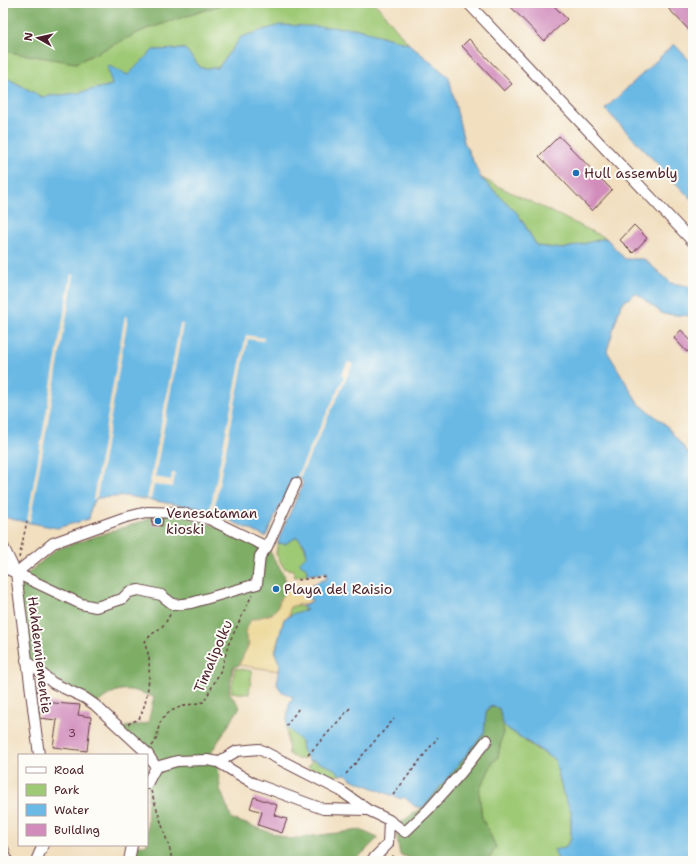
<svg xmlns="http://www.w3.org/2000/svg" width="696" height="864" font-family="'Shantell Sans',sans-serif">
<style>
.green{fill:#9ec975;stroke:#747450}
.forest{fill:#7ead66;stroke:#646648}
.sand{fill:#eeda9e;stroke:#9c7c64}
.water{fill:#6bb9e5;stroke:#5a6c88}
.pier{fill:#f1dfc0}
.building{fill:#d18cbc}
.lines{fill:none;stroke-linecap:round;stroke-linejoin:round}
.minor-casing{stroke:#633c41;stroke-width:12}
.path{stroke:#633c41;stroke-width:1.5;stroke-dasharray:3 3;stroke-linecap:butt}
.minor{stroke:#fff;stroke-width:10}
.poi-dot{fill:#1f6fb2;stroke:#fdfcf7;stroke-width:1.5}
.labels{text-anchor:middle;dominant-baseline:central;stroke-width:4;stroke-linejoin:round;paint-order:stroke}
.number-label{font-size:12px;fill:#6c3a4f}
.poi-label{font-size:14px;fill:#4a1f2b;stroke:#fdfcf7;text-anchor:start}
.street-label{font-size:14px;fill:#4a1f2b;stroke:#fdfcf7}
</style>
<rect width="100%" height="100%" fill="#fdfcf7"/>
<filter id="ink" filterUnits="userSpaceOnUse"><feTurbulence type="fractalNoise" baseFrequency=".025" numOctaves="2"/><feDisplacementMap in="SourceGraphic" scale="8" xChannelSelector="R" yChannelSelector="G"/><feConvolveMatrix kernelMatrix="1 2 1 2 8 2 1 2 1" color-interpolation-filters="sRGB"/></filter>
<filter id="wash" filterUnits="userSpaceOnUse"><feTurbulence type="fractalNoise" baseFrequency=".012" numOctaves="4" result="noise"/><feDisplacementMap in="SourceGraphic" scale="16" xChannelSelector="R" yChannelSelector="G"/><feGaussianBlur stdDeviation="0.9" result="paint"/><feColorMatrix in="noise" values="0 0 0 0 0 0 0 0 0 0 0 0 0 0 0 0 0 1.4 0 .05"/><feComposite in="paint" operator="in"/></filter>
<g filter="url(#wash)">
<rect width="100%" height="100%" fill="#f1dfc0"/>
<path class="green" d="M227 3H375L409 44 354 28 241 37 218 68H201L185 49 153 50 128 75 112 85 78 93 42 97 3 76V51L76 63 144 30Z
M481 178 606 238 563 249 537 246 518 214Z
M297 537C310 550 307 559 307 575L295 577 293 570 284 568 276 554 278 543H285Z
M295 605 308 609 289 616V607Z
M235 668 252 671 249 694 231 692Z
M286 726 301 741 302 750 308 755 303 759H297L289 754Z
M504 726 535 748 555 760 563 793 571 811V839L557 859 559 861H488L496 847 482 818 479 791 492 764 498 757Z
M313 760 333 768 341 775 327 777 308 767Z"/>
<path class="forest" d="M3 3H227L144 30 76 63 3 51Z
M147 512 182 513 267 547 284 575 288 591C282 596 282 602 278 608 272 616 261 617 251 620 246 629 244 635 249 644L239 665 233 667 229 692 240 707 207 759 218 762 220 789 232 819 289 839 360 830 378 838 357 859 358 861H135L138 845H147L148 782 156 767 121 728 148 723 154 697C125 687 120 685 95 705L26 660 16 573 23 577 57 549 149 519Z
M490 706 499 708 504 726 498 757 492 764 479 791 482 818 496 847 488 861H420L400 855 395 826 424 807 484 733 486 712Z"/>
<path class="sand" d="M293 585 307 590 306 595 312 599 311 602C304 605 297 604 290 607L289 616 284 619 275 652 280 665 279 671 239 665 249 644C244 635 246 629 251 620L272 614 278 607 281 597Z"/>
<path class="water" d="M280 25 354 28 409 44 449 77 464 142 481 178 518 214 537 246 563 249 606 238 625 259H644L671 283 693 287V316L663 314 636 293 621 304 607 351 638 403 665 424 693 459V861H559L554 850 565 848 571 839V811L563 793 555 760 504 726 499 708 490 706 486 712 484 733 424 807H416L404 797 401 799 351 779 346 774 341 775 333 768 313 760 310 761 302 750 301 741 286 726 289 705 293 697 281 691 277 684 280 665 275 653 284 619 295 613 307 610 302 606 311 602 312 599H308L306 595C309 585 316 582 327 579L325 573 307 575V568L299 563 307 555 305 545 297 537 285 544 278 543C284 522 296 503 303 483L301 479 297 478 292 480 266 536H264L214 513V511L127 496 97 498 92 504 89 519 57 528 11 519 3 516V76L42 97 78 93 112 85 107 65 128 75 153 50 185 49 201 68H218L241 37Z
M674 44 693 64V201L605 109Z"/>
<path class="pier" d="M71 274 74 275 30 522 27 521Z
M125 316 128 317 97 497 93 500Z
M180 324H183L155 477 171 480 172 473H175L173 487 154 485 151 499H147Z
M246 335 264 338 263 341 248 339 214 510H210Z
M348 362 353 364 300 477 297 476 344 377 341 375Z"/>
<g id="blocks">
<path class="building" d="M507 3H551L567 19 544 41Z
M663 3H693V34Z
M469 39 512 84 504 91 462 46Z
M559 136 612 190 592 211 539 156Z
M634 225 647 238 633 253 620 240Z
M681 330 693 343V347L687 352 674 338Z
M153 516 163 517 162 526 152 525Z
M41 702 80 705 78 715 91 717 87 751 53 747 57 720 39 718Z
M254 797 277 805 274 815 287 819 282 833 258 825 262 812 250 808Z"/>
</g>
</g>
<g filter="url(#ink)">
<use href="#blocks" fill-opacity="0" stroke="#633c41" stroke-width="1"/>
<g class="lines">
<defs>
<path id="minor" d="M468 3 693 242
M3 546 16 573 81 604 96 607 122 599 129 592 139 590 161 595 174 605 191 603 257 584 260 556 267 547 296 483
M3 567 16 573 39 755
M16 573 53 543 123 518 147 512 182 513 209 519 267 547
M26 660 53 683 85 698 95 705 147 753 156 767
M218 762 237 751 259 749 341 791 368 810
M147 784 156 767 177 761 207 760 218 762 253 783 323 809 368 810 389 820 388 844 371 861
M389 820 405 832 428 810 461 773 487 740
M3 848 7 861
M36 861 43 845
M129 861 132 845"/>
</defs>
<use href="#minor" class="minor-casing"/>
<path class="path" d="M19 558 27 521
M298 580 326 576
M128 724 139 719C148 701 150 677 149 657 148 652 145 647 145 642 156 627 163 632 171 612
M286 726 299 708
M152 746C158 739 157 734 159 726 165 707 188 705 204 702L222 668 228 645 252 595
M308 755 351 707
M346 774 394 719
M151 791 170 850 172 861
M393 795 438 737
M386 859 392 856 409 861"/>
<use href="#minor" class="minor"/>
</g>
</g>
<g class="poi-dot">
<circle cx="576" cy="173" r="4"/>
<circle cx="158" cy="521" r="4"/>
<circle cx="276" cy="589" r="4"/>
</g>
<g class="labels">
<g class="number-label">
<text x="72" y="733">3</text>
</g>
<g class="poi-label">
<text x="584" y="173">Hull assembly</text>
<text x="166" y="513">Venesataman<tspan x="166" dy="16">kioski</tspan></text>
<text x="284" y="589">Playa del Raisio</text>
</g>
<g class="street-label">
<text transform="translate(40 655) rotate(83)">Hahdenniementie</text>
<text transform="translate(213 656) rotate(-67)">Timalipolku</text>
</g>
</g>
<rect width="696" height="864" fill="none" stroke="#fdfcf7" stroke-width="16"/>
<rect x="18" y="754" width="130" height="92" fill="#fdfcf7" stroke="#b5a4a5"/>
<rect x="26" y="767" width="20" height="6" fill="#ffffff" stroke="#b5a4a5"/>
<text x="54" y="774" font-size="12" fill="#4a1f2b">Road</text>
<rect x="26" y="784" width="20" height="12" fill="#9ec975" stroke="#b5a4a5"/>
<text x="54" y="794" font-size="12" fill="#4a1f2b">Park</text>
<rect x="26" y="804" width="20" height="12" fill="#6bb9e5" stroke="#b5a4a5"/>
<text x="54" y="814" font-size="12" fill="#4a1f2b">Water</text>
<rect x="26" y="824" width="20" height="12" fill="#d18cbc" stroke="#b5a4a5"/>
<text x="54" y="834" font-size="12" fill="#4a1f2b">Building</text>
<g transform="translate(38 38) rotate(278)" stroke="#fdfcf7" stroke-width="3" paint-order="stroke">
<path d="M0-3L7 15L0 10L-7 15Z" fill="#4a1f2b"/>
<text y="-6" font-size="11" font-weight="bold" text-anchor="middle" fill="#4a1f2b">N</text>
</g>
</svg>
